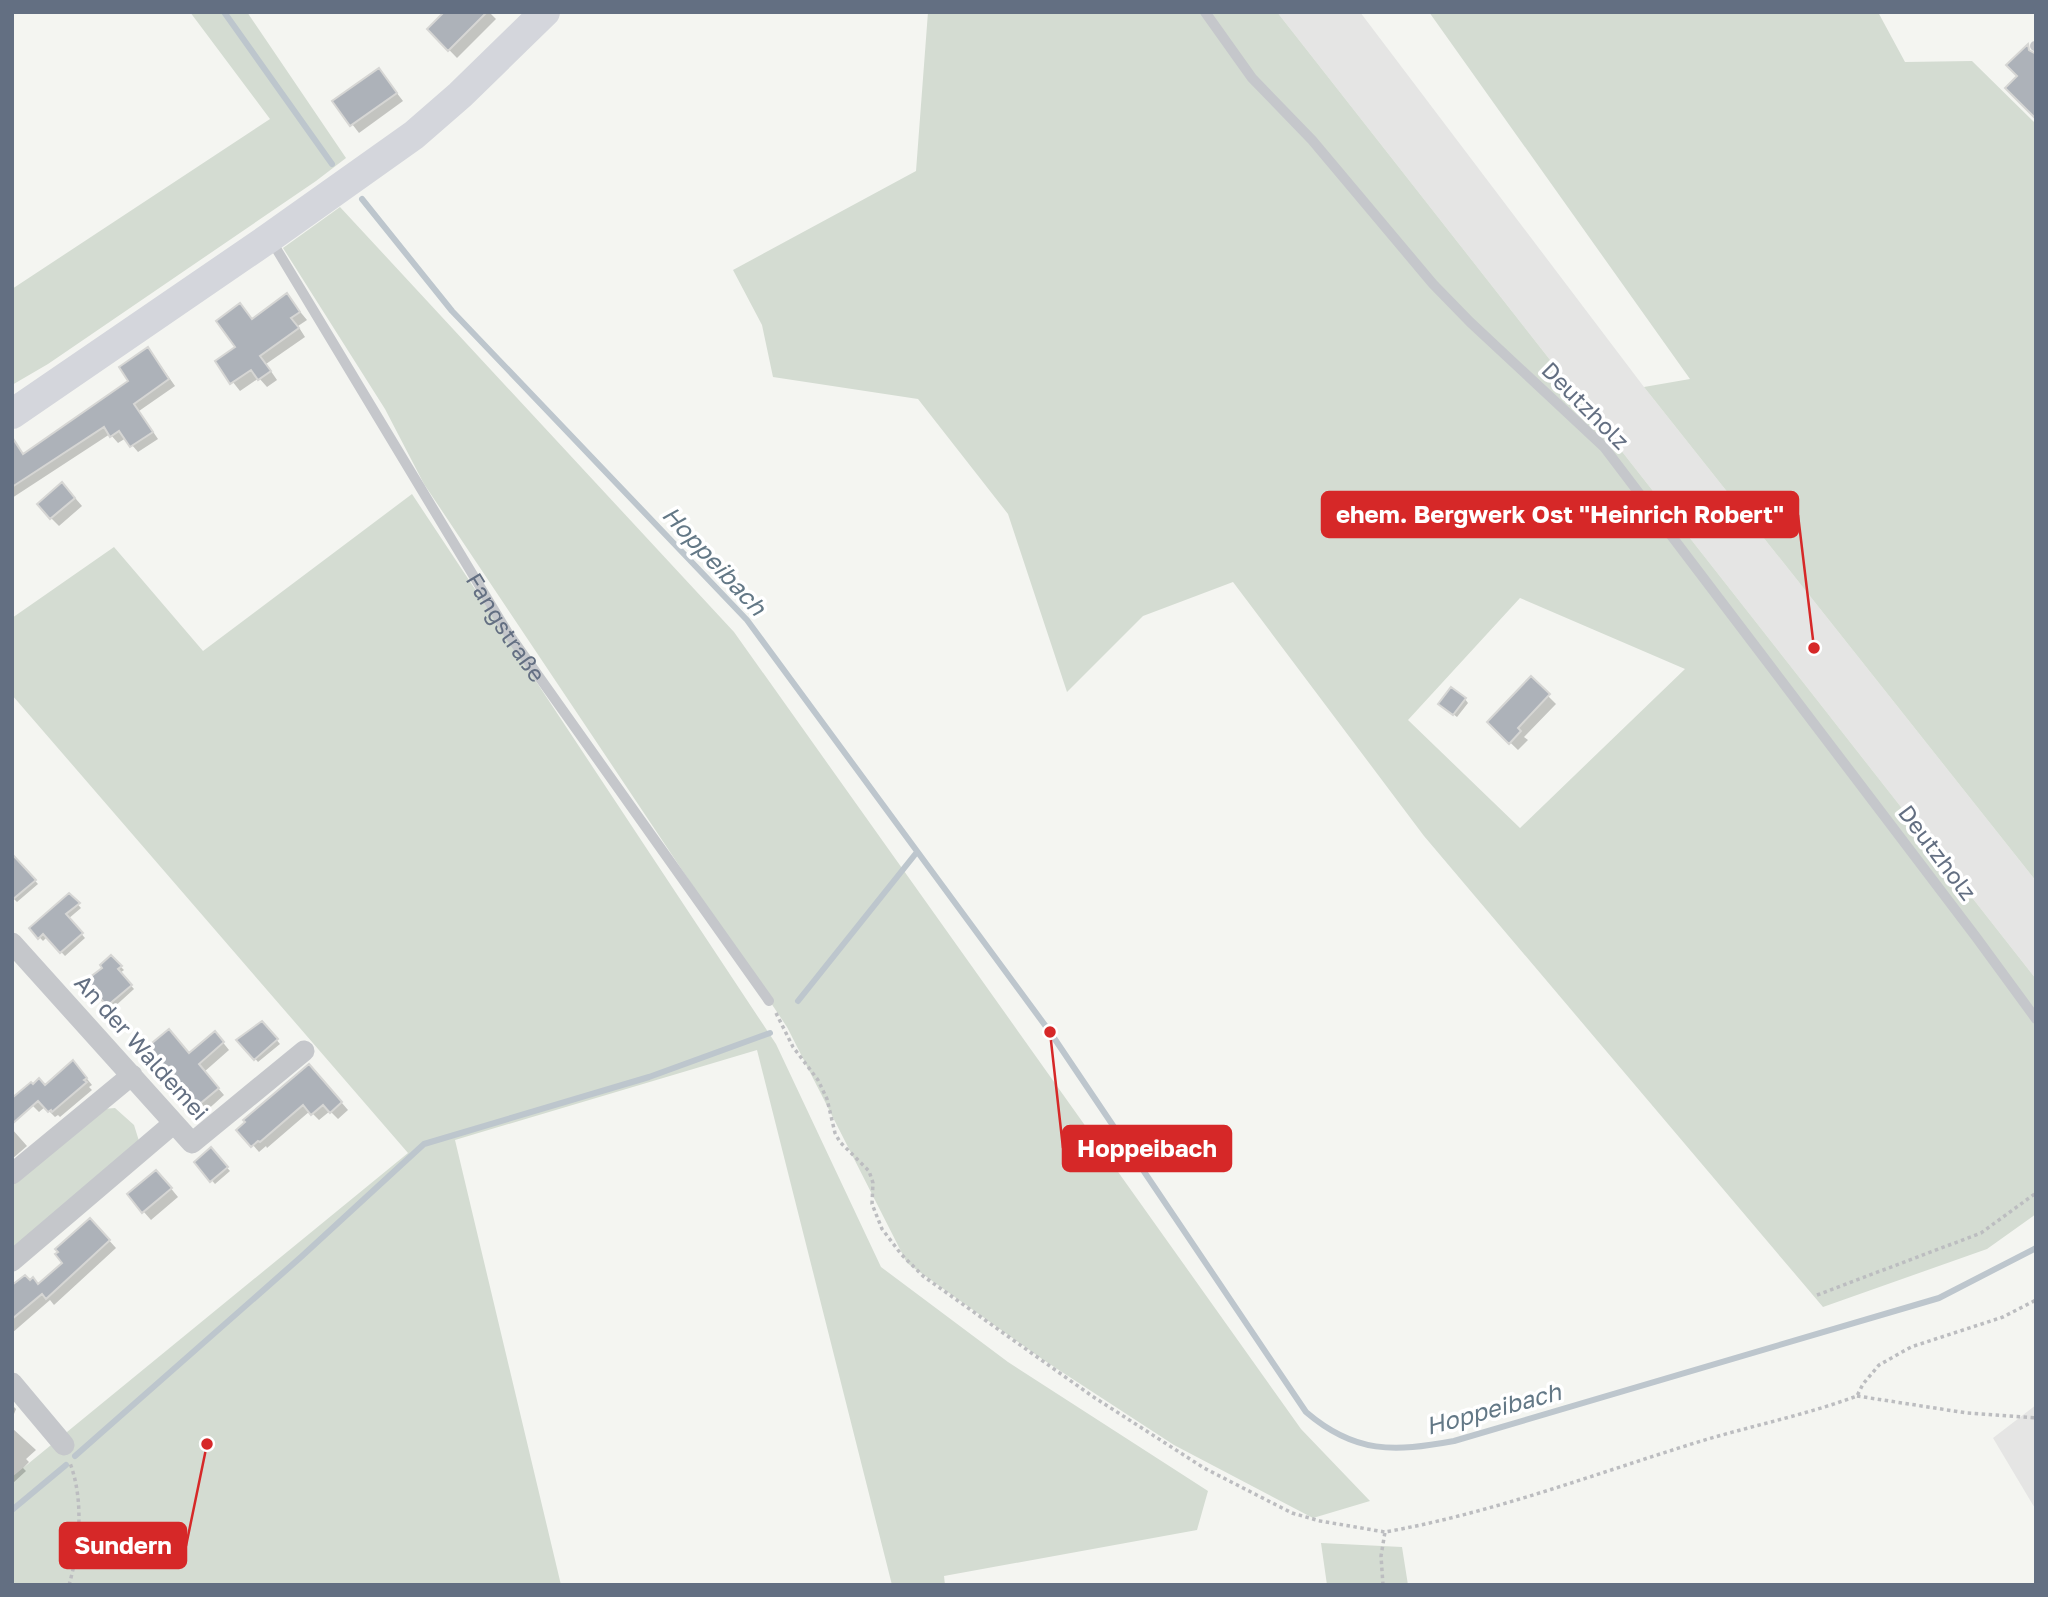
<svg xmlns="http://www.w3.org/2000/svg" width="2048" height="1597" font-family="'Golos Text',sans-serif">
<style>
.built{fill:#e5e5e4}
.green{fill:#d4dcd2;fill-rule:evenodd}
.shadow{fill:#0003}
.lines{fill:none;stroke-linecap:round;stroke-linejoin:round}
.stream{stroke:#bdc6cd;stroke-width:6}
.building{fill:#adb2b9;stroke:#d6d6d4;stroke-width:2}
.path{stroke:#bcbdc0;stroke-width:3.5;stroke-dasharray:3.5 3.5;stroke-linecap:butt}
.lane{stroke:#c5c7cb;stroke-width:10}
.street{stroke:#c5c7cb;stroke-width:21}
.secondary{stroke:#d4d6dc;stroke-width:30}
.labels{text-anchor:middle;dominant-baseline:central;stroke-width:7;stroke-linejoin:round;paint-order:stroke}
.street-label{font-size:23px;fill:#636f82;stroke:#fff}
.water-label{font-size:24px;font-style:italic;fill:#637886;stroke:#fff}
.leader{fill:none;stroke:#d62828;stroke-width:2.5}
.callout-dot{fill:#d62828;stroke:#fff;stroke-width:2.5}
.callout{fill:#d62828;stroke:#d62828;stroke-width:2.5}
.callout-label{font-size:24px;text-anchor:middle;font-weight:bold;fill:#fff}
</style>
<rect width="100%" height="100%" fill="#f4f5f1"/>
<path class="built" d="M1277 12H1360L1644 387 2036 881V979Z
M2036 1405V1510L1993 1438Z"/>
<path class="green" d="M190 12H247L346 158 316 181 48 364 12 385V289L270 119Z
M928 12H1277L2036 979V1214L1987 1249 1823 1307 1424 836 1233 582 1143 616 1067 692 1008 514 918 399 773 377 762 325 733 270 916 171ZM1520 598 1685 669 1520 828 1408 720Z
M1429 12H1878L1905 62 1972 61 2036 124V881L1644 387 1690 379Z
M340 207 734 632 1301 1429 1370 1501 1313 1518 1174 1445 1042 1359 907 1263 787 1027 424 484 385 409 283 248Z
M412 494 776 1044 881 1267 1008 1362 1208 1491 1197 1530 944 1576 945 1585H892L757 1050 455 1140 561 1585H12V1477L408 1153 12 695V618L114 547 203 651Z
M115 1108 134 1125 139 1141 12 1256V1184L103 1109Z
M1321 1543 1402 1547 1408 1585H1327Z"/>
<path class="shadow" d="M446 12H489L496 19 457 58 429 29Z
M379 70 403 101 359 133 335 102Z
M287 296 307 320 298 326 305 337 266 364 277 380 267 387 259 378 240 391 217 362 238 348 253 320Z
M154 356 175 386 139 411 158 439 138 452 126 438 118 443 110 434 12 498V458L24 456 131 381Z
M70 492 82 506 59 526 51 518Z
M1531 679 1556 704 1524 737 1528 740 1518 750 1489 722Z
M1465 699 1468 703 1457 717 1444 707Z
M18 862 38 884 17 902 12 897Z
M69 895 81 908 68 919 85 938 65 956 47 937 43 941 31 928Z
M111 957 124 970 120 973 134 989 112 1009 88 982 104 968Z
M262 1023 280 1044 258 1062 239 1040Z
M221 1040 229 1050 204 1072 224 1095 204 1113 148 1048 190 1055Z
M79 1069 92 1085 89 1087 92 1090 60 1117 58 1115 55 1117 45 1107 39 1112 33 1106 46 1087Z
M316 1073 348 1110 338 1119 330 1111 319 1120 310 1111 267 1148 266 1146 259 1152 253 1145Z
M12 1129 27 1146 12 1159Z
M211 1150 230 1171 215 1184 196 1162Z
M164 1180 178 1197 151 1220 129 1195Z
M97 1227 116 1248 54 1305 50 1300 12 1333V1288L30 1283 38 1285 64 1263Z
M12 1405 16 1409 12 1419Z
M12 1428 36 1450 26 1459 29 1462 23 1468 26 1471 13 1483Z"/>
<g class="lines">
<path class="stream" d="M224 12 332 164
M362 199 452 311 747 620 1050 1032 1306 1412C1355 1454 1394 1452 1454 1441L1939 1298 2036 1248
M798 1001 917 852
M75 1456 301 1257 424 1144 649 1077 770 1033
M12 1510 66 1465"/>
</g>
<path class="building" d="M444 12H487L448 51 427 29Z
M2028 44 2029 50 2036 54V119L2005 88 2017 76 2006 65Z
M379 68 397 93 350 126 332 101Z
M287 293 300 312 291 318 299 328 260 356 271 371 258 380 251 370 230 384 215 361 235 347 216 321 240 303 252 319Z
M148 347 169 379 134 404 153 432 130 447 119 431 110 437 104 427 12 487V437L23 454 128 381 119 367Z
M62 482 75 498 50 519 37 504Z
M1531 676 1550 694 1518 728 1521 731 1509 744 1487 722Z
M1451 687 1466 698 1453 715 1438 704Z
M12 854 36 880 12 900Z
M69 893 80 903 66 914 83 933 60 953 43 934 38 939 29 928Z
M111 955 122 966 118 969 132 985 107 1006 85 981 102 968 100 965Z
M262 1021 278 1039 254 1060 236 1040Z
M169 1029 189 1053 215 1031 224 1042 199 1064 219 1088 196 1107 146 1048Z
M73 1060 87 1078 84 1080 87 1082 52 1112 51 1110 48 1112 38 1101 12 1124V1098L31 1082 33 1084 39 1078 45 1085Z
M309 1064 342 1102 330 1113 323 1105 311 1115 303 1105 260 1142 258 1141 251 1147 236 1130 245 1122 243 1120Z
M211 1147 228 1167 210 1182 194 1162Z
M156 1170 172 1188 142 1213 127 1194Z
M90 1218 110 1240 46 1299 42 1294 12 1319V1285L25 1275 30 1280 33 1277 38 1284 62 1263 55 1254 58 1252 55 1249Z"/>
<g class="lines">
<path class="path" d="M776 1013 793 1047 818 1080 827 1099 835 1133 840 1142 869 1171 873 1183 872 1204 882 1229 901 1254 923 1276 1092 1396 1204 1468 1292 1513 1320 1521 1385 1532
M1817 1295 1981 1233 2036 1193
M1857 1396 1967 1413 2036 1418
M69 1585C80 1547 84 1500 70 1463
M1383 1585 1381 1556 1385 1532C1487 1514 1584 1478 1682 1447 1740 1428 1800 1417 1857 1396L1863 1384 1879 1365 1911 1347 2003 1317 2036 1300"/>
<g class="lane">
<path d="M1205 12 1252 78 1312 140 1433 284 1470 322 1604 447 1976 937 2036 1019"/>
<path d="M2035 46H2036"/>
<path id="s1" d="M271 240 508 633 769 1001"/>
</g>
<path class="street" d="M12 943 192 1143 304 1051
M12 1174 132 1075
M12 1261 174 1123
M12 1383 64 1445"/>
<path class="secondary" d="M12 414 269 238 414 135 460 95 545 12"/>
</g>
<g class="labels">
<g class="street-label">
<text transform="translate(1586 405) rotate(45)">Deutzholz</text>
<text stroke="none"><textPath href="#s1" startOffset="453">Fangstraße</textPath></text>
<text transform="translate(1938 852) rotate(53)">Deutzholz</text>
<text transform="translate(142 1047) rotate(48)">An der Waldemei</text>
</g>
<g class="water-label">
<text transform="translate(715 560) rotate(47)">Hoppeibach</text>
<text transform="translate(1493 1408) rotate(-15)">Hoppeibach</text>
</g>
</g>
<path class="leader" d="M1814 648L1798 515M1050 1032L1063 1148M207 1444L186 1546"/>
<g class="callout-dot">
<circle cx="1814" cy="648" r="7"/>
<circle cx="1050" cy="1032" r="7"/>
<circle cx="207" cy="1444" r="7"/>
</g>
<g class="callout">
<rect x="1322" y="492" width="476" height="45" rx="7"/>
<rect x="1063" y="1126" width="168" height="45" rx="7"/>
<rect x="60" y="1523" width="126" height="45" rx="7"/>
</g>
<g class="callout-label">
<text x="1560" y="523">ehem. Bergwerk Ost "Heinrich Robert"</text>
<text x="1147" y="1157">Hoppeibach</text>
<text x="123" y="1554">Sundern</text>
</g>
<rect width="2048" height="1597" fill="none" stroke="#636f82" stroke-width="28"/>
</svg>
